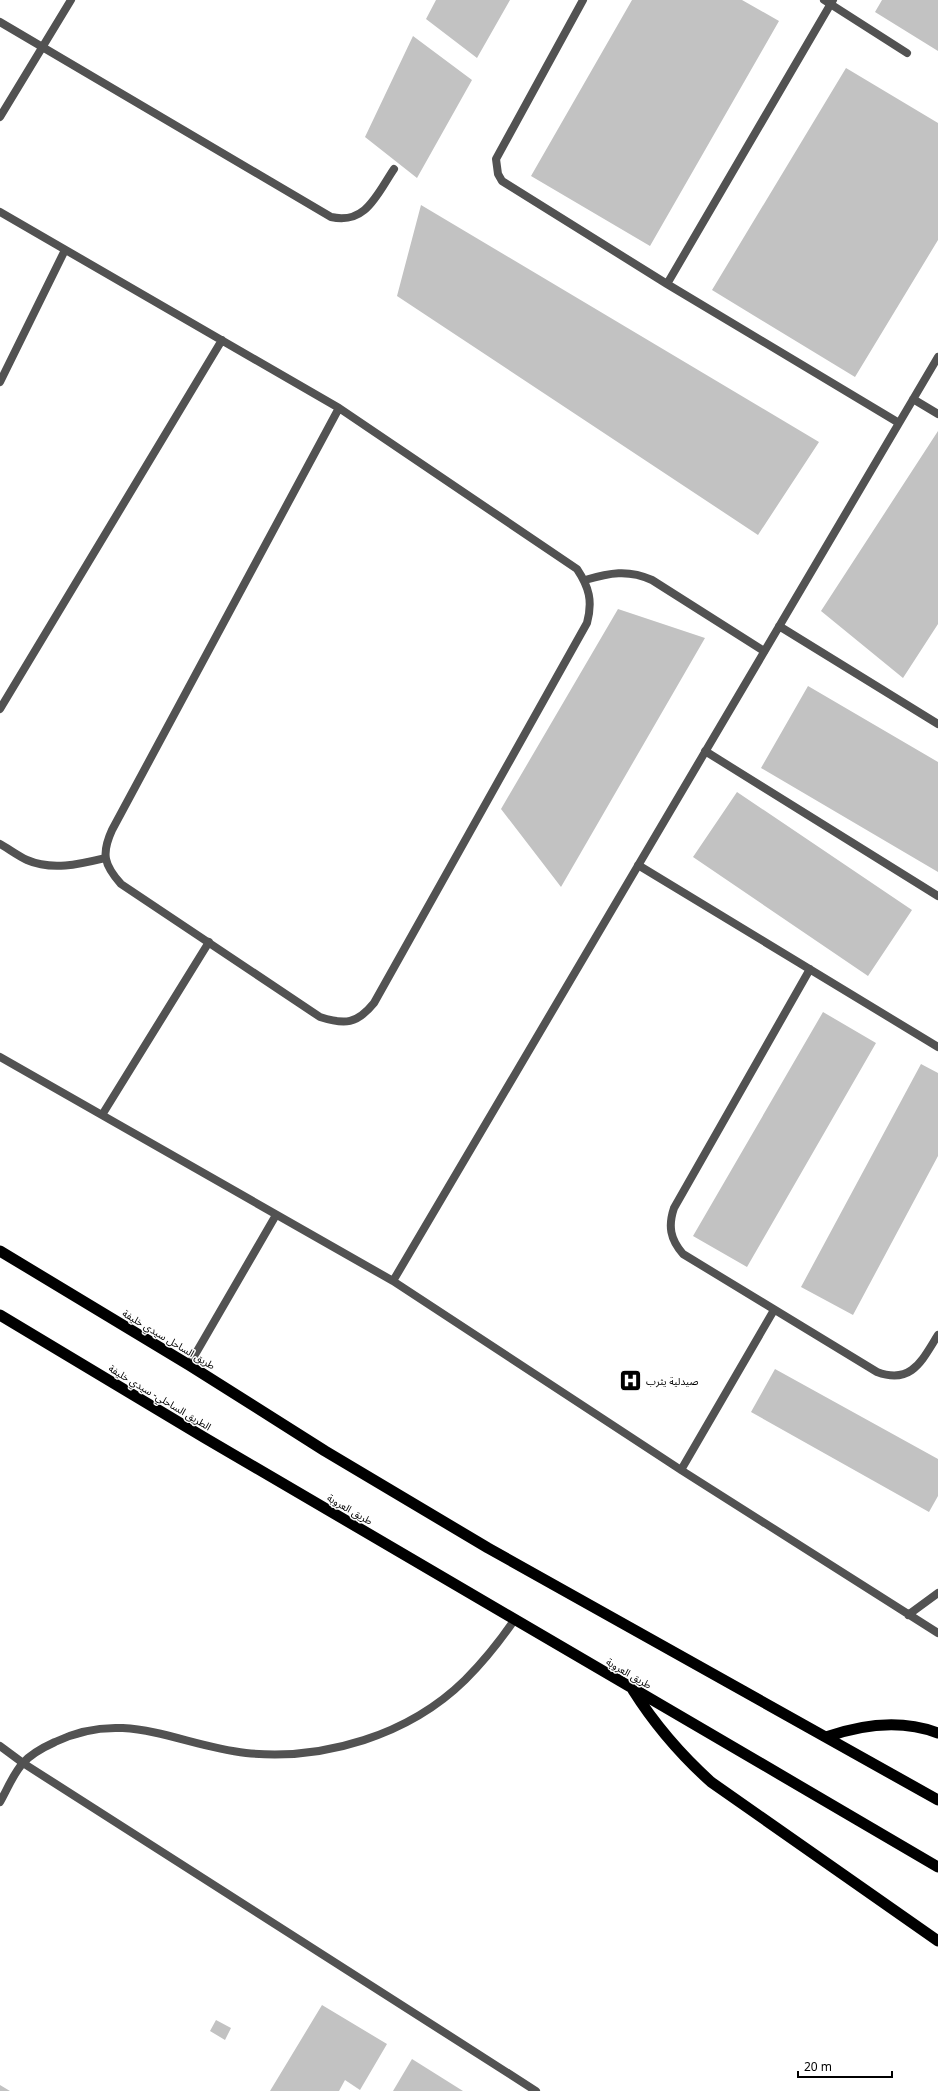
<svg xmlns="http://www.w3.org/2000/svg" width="938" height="2091" font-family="'Noto Sans','Noto Sans Arabic',sans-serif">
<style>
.building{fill:#c2c2c2}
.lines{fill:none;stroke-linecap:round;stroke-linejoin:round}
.service{stroke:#525252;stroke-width:8}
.minor{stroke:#525252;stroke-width:8}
.trunk{stroke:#000;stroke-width:11}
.labels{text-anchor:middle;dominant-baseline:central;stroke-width:3;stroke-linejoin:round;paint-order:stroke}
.street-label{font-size:10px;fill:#000;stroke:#fff}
.poi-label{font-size:10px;fill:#000;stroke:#fff;text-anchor:start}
</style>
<rect width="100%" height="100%" fill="#fff"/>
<path class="building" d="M436 0H510L477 58 426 19Z
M632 0H742L779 21 650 246 531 176Z
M882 0H938V51L875 12Z
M413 36 472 80 417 178 365 137Z
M846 68 938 123V240L855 377 712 290Z
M421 205 819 442 758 535 397 296Z
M938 431V624L903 678 821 611Z
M618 609 705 638 561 887 501 809Z
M808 686 938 762V872L761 768Z
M737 792 912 910 868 976 693 857Z
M823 1012 876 1043 747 1267 693 1236Z
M921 1064 938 1073V1156L853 1315 801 1287Z
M775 1369 938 1459V1496L929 1512 751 1412Z
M322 2005 387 2044 360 2090 345 2080 339 2091H270Z
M216 2020 231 2028 225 2040 210 2031Z
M412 2059 463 2091H393Z
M0 2085 10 2091H0Z"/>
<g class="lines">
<path class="service" d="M585 580C609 573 628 569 652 580L764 651
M0 844C9 849 18 856 27 860 52 871 80 864 105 858
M0 1746 23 1763 536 2091
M0 1802C7 1790 13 1774 23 1763 31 1754 44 1747 55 1742 125 1708 177 1745 246 1753 324 1761 409 1735 465 1680 484 1661 500 1641 515 1619"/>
<path class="minor" d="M583 0 496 159 498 174 502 181 667 284 899 423
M824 0 907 53
M0 22 331 217C366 225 377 194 394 169
M0 117 71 0
M0 212 339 408 577 569C589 587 593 601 587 623L374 1003C357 1024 345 1025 320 1017L121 884C104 865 101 854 112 830L339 408
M667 284 833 0
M0 382 65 250
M913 399 938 414
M779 626 938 724
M0 709 222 340
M705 751 938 896
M638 865 938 1047
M810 969 674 1208C668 1226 670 1239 683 1254L877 1372C912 1385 922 1360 938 1335
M0 1057 393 1281 681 1470 938 1633
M102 1115 209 942
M393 1281 938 357
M189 1365 276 1215
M681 1470 774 1310
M908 1615 938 1593"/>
<path class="trunk" d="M0 1251 189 1365 325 1451 488 1548 938 1800
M0 1315 205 1438 938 1867
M633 1690C655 1725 680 1754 711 1782L938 1941
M826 1737C863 1724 901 1719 938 1733"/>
</g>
<defs>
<symbol id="hospital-square" viewBox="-11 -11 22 22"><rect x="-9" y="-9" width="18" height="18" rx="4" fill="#000" stroke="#fff"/><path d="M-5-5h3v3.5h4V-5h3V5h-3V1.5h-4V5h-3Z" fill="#fff"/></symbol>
</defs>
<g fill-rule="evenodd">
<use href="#hospital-square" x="618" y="1368" width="25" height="25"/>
</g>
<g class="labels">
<g class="street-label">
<text transform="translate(169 1339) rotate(31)">طريق الساحل سيدي خليفة</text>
<text transform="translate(160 1397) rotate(31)">الطريق الساحلي- سيدي خليفة</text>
<text transform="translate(350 1509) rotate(30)">طريق العروبة</text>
<text transform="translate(629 1673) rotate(30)">طريق العروبة</text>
</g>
<g class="poi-label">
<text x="646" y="1381">صيدلية يثرب</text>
</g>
</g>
<path d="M798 2071v6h94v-6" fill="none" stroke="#000000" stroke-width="2"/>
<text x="804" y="2071" font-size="12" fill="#000000" stroke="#ffffff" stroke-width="3" paint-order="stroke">20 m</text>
</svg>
